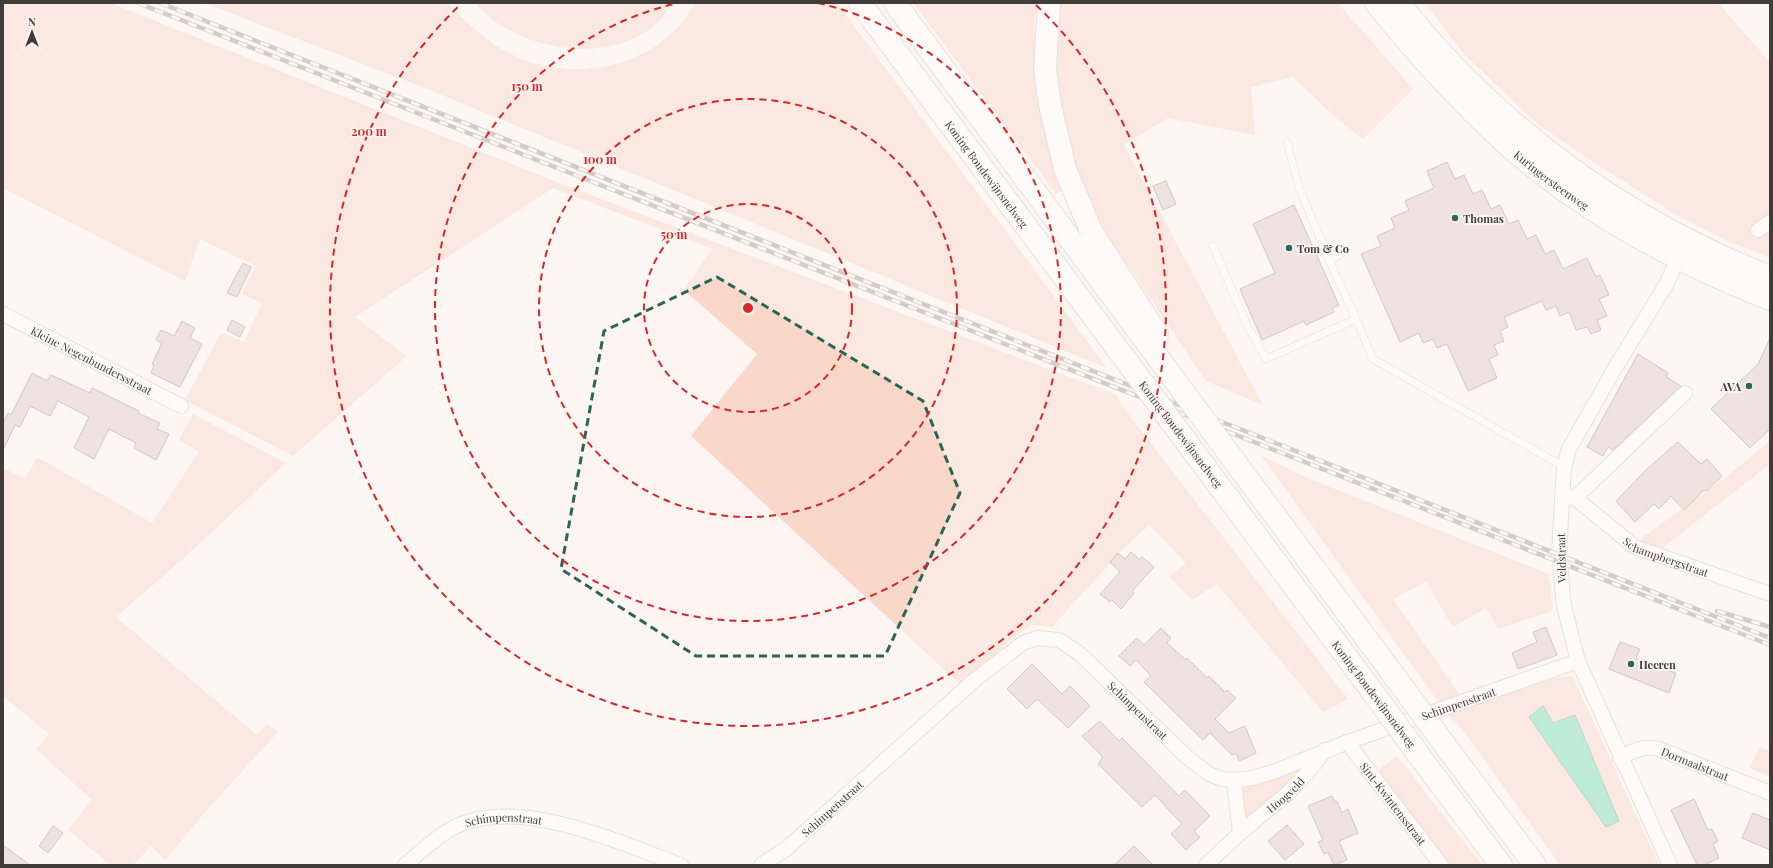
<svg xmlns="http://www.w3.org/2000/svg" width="1773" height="868" font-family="'Playfair Display',serif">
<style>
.green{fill:#f9d8ca;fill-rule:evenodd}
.water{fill:#71e1ba;stroke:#63af93}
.building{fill:#dbccc6;stroke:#9e918b}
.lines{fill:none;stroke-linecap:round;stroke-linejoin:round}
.service-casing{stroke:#d3c4be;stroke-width:8}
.minor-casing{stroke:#d3c4be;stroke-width:16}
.primary-casing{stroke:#d3c4be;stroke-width:24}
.motorway-casing{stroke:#d3c4be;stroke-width:24}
.service{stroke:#fff;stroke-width:7}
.minor{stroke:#fff;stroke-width:14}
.primary{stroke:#fff;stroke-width:22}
.motorway{stroke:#fff;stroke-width:22}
.rail-casing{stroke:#a09996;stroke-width:4.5}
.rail{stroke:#fef5f2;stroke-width:3;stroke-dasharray:9;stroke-linecap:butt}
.motorway-bridge-casing{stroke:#d3c4be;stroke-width:24;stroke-linecap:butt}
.motorway-bridge{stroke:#fff;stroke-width:22}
.marked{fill:none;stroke:#2a6753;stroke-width:3;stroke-dasharray:8 5;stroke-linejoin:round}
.ring{fill:none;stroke:#d62828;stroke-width:2;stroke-dasharray:7 5}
.poi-dot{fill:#2a6753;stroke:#fef5f2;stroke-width:1.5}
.labels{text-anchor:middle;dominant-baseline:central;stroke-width:3.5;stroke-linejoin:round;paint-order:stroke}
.street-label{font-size:11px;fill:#413b39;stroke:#fef5f2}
.poi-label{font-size:11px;font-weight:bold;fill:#413b39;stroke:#fef5f2;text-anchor:start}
.centre{fill:#d62828;stroke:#fef5f2;stroke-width:2}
.ring-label{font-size:12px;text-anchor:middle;font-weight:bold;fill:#d62828;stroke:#fef5f2;stroke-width:3.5;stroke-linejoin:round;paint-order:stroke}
</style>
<rect width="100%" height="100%" fill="#fef5f2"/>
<path class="green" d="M3 3H111L559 183 1117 395 1122 406 1348 699 1323 712 1217 584 1192 600 1169 576 1186 563 1149 525 1121 551 1052 627 1032 625 1014 637 962 686 691 436 757 354 684 290 712 249 553 188 355 317 407 356 293 456 185 400 221 333 244 342 262 303 242 294 256 266 200 239 185 281 3 188Z
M204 3H448C469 26 493 48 522 59 584 84 663 63 695 3H837L1107 368 415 84Z
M475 3H671C668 9 664 16 659 21 612 68 515 51 475 3Z
M913 3H1037L1034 27 1043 108 1065 188 1056 194Z
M1058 3H1338L1413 89 1363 139 1336 118 1293 77 1251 87 1255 135 1168 118 1124 145 1263 405 1206 381 1105 232 1072 158 1058 97 1055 38Z
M1425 3H1718L1770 62V258L1726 240 1673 213 1595 163 1540 126 1463 53Z
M193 414 286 463 184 558 116 617 257 735 267 724 278 732 207 810 165 860 151 846 133 865H111L68 830 92 800 36 749 49 734 3 696V468L25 479 37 457 152 523 199 452 179 440Z
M1770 441V464L1661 549 1639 540 1729 475Z
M1261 455 1307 478 1549 574 1553 611 1498 629 1486 608 1453 627 1426 582 1393 599 1460 695 1439 703Z
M1572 675 1659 865H1560L1462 729 1448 714 1544 681ZM1574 715 1619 821 1606 827 1553 723Z
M1759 747 1770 751V777L1750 768Z
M1397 756 1482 865H1450L1380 775V769Z
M1308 763 1277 798 1243 821 1242 791 1243 788 1249 784Z"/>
<path class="water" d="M1543 706 1553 723 1575 715 1619 821 1606 827 1529 717Z"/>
<path class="building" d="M1447 162 1455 179 1464 175 1473 194 1482 190 1491 209 1500 205 1509 224 1518 220 1527 239 1536 235 1545 254 1554 250 1563 269 1587 258 1596 277 1600 275 1609 295 1599 299 1607 316 1597 320 1601 330 1591 334 1587 327 1576 330 1569 312 1560 316 1556 306 1546 310 1542 301 1504 317 1508 327 1500 331 1504 341 1494 345 1498 355 1489 359 1497 378 1468 391 1447 344 1437 348 1433 339 1423 343 1419 333 1400 342 1361 254 1381 246 1377 236 1395 228 1391 218 1409 210 1405 201 1434 188 1427 171Z
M1166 181 1176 204 1163 210 1153 186Z
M1294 205 1339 305 1332 308 1334 312 1306 325 1304 321 1262 340 1240 289 1275 273 1253 224Z
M243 263 251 267 237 297 227 293Z
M232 320 245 327 240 337 227 330Z
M182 321 195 328 190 338 202 344 180 387 151 373 154 365 152 364 162 343 156 340 161 330 174 336Z
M1770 338V429L1750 448 1711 409 1758 364Z
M1638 354 1668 373 1666 377 1681 386 1613 450 1608 447 1603 456 1587 447Z
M32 373 47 381 51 375 90 393 92 388 139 411 138 413 160 423 157 429 169 434 156 460 134 448 136 443 109 429 94 459 74 448 89 417 58 401 50 416 30 406 20 427 15 425 3 450V423L8 413 11 415Z
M1678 442 1701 464 1707 459 1722 476 1706 491 1704 490 1684 510 1671 496 1659 509 1654 504 1635 522 1616 501 1647 469Z
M1131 552 1140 560 1142 557 1154 567 1132 591 1134 593 1121 609 1112 600 1110 602 1100 594 1120 572 1110 562 1118 553 1125 559Z
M1546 627 1557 655 1518 669 1512 653 1537 642 1533 632Z
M1161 628 1171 638 1167 643 1186 660 1187 658 1207 678 1209 676 1225 692 1227 690 1236 698 1215 719 1229 733 1245 726 1256 753 1239 761 1236 753 1232 755 1210 733 1203 740 1144 682 1151 676 1136 660 1130 666 1119 656 1137 638 1144 645Z
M1620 642 1640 649 1636 658 1676 673 1669 693 1609 669Z
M1032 664 1062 694 1070 686 1090 706 1068 728 1037 699 1027 709 1007 689Z
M1100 721 1119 741 1122 738 1179 796 1185 790 1210 816 1194 831 1200 837 1186 850 1171 834 1182 824 1155 795 1142 807 1098 764 1103 757 1082 736Z
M1332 796 1335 802 1337 801 1342 813 1348 809 1358 833 1339 841 1347 860 1334 865 1328 852 1324 854 1318 842 1323 840 1308 806Z
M1694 799 1708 830 1712 829 1718 841 1713 844 1719 858 1704 865H1697L1671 810Z
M1753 813 1770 820V850L1742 838Z
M1287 825 1304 844 1285 860 1268 841Z
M53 826 63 833 48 853 39 846Z
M3 845 30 865H3Z
M1134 846 1153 865H1114Z"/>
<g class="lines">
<defs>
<path id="service" d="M1287 142 1300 190 1330 262
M1213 246 1248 327 1266 359 1356 319 1330 262 1339 255
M1356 319 1373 359 1564 467"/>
<g id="minor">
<path d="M1758 230 1770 222"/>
<path id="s1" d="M3 314 181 406"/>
<path id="s2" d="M1562 497 1575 498 1635 547 1770 594"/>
<path d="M1575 498 1685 393"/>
<path id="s3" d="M1347 742 1441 865"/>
<path id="s4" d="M1620 758C1635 750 1642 746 1659 749L1770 793"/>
<path d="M1234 780 1240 833"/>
<path id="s5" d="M405 865C423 850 442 831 464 823 528 800 620 843 681 865"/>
<path id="s6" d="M761 865 786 849 977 678 1023 643 1037 638 1059 640 1080 654 1188 758 1209 774 1222 779 1234 780 1253 778 1273 772 1348 742 1578 661"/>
<path id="s7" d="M1206 865 1240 833 1287 794 1309 771 1325 750"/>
<path d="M1670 865 1578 661 1564 606 1559 554 1564 467 1569 449 1618 363 1666 285 1678 259"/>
</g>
<g id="primary">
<path id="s8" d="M1376 3C1417 54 1461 103 1510 147 1586 214 1676 262 1770 299"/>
<path d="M1399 3C1495 126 1625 220 1770 277"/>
</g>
<g id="motorway">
<path id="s9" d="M860 3 1116 347"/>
<path d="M895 3 1165 367"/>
<path d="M1049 3 1045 70 1050 105 1065 169 1092 233 1157 334"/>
<path d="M1194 452 1372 691"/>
<path d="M1241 470 1398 681"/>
<path d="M1447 748 1535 865"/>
<path d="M1421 758 1501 865"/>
</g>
</defs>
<use href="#service" class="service-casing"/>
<use href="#minor" class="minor-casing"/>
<use href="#primary" class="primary-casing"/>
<use href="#motorway" class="motorway-casing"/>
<use href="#service" class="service"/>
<use href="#minor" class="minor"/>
<use href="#primary" class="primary"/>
<use href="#motorway" class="motorway"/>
<defs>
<path id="rail" d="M138 3 1770 645
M160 3 1770 638
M1717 611 1770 627"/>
</defs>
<use href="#rail" class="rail-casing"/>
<use href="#rail" class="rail"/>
<defs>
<path id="motorway-bridge" d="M1116 347 1194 452
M1165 367 1241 470
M1398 681 1447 748
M1372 691 1421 758"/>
</defs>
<use href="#motorway-bridge" class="motorway-bridge-casing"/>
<use href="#motorway-bridge" class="motorway-bridge"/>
</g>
<path d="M0 0H1773V868H0ZM717 277 923 401 960 493 885 656H696L561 569 604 331Z" fill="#fef5f2" fill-opacity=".55" fill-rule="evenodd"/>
<path class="marked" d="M717 277 923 401 960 493 885 656H696L561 569 604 331Z"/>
<g class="ring">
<circle cx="748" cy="308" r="104"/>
<circle cx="748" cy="308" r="209"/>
<path d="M818 3A313 313 0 1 1 678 3"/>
<path d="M1036 5A418 418 0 1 1 460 5"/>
</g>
<g class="poi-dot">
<circle cx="1455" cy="218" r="4"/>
<circle cx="1289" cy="248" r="4"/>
<circle cx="1749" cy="386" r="4"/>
<circle cx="1631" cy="664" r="4"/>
</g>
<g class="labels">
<g class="street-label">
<text stroke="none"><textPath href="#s9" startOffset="213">Koning Boudewijnsnelweg</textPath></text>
<text stroke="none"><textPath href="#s8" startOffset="250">Kuringersteenweg</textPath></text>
<text stroke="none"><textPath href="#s1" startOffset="100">Kleine Negenbundersstraat</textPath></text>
<text transform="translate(1181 434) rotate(53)">Koning Boudewijnsnelweg</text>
<text stroke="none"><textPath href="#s2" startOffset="123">Schampbergstraat</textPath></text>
<text transform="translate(1561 558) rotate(-91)">Veldstraat</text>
<text transform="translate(1374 694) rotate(53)">Koning Boudewijnsnelweg</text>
<text stroke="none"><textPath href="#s6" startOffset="846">Schimpenstraat</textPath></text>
<text stroke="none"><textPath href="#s6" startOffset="487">Schimpenstraat</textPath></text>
<text stroke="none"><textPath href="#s4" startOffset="80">Dormaalstraat</textPath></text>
<text stroke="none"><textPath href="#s7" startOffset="106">Hoogveld</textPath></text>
<text stroke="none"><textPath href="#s3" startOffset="77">Sint-Kwintensstraat</textPath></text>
<text stroke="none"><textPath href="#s6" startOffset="91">Schimpenstraat</textPath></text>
<text stroke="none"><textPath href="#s5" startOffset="113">Schimpenstraat</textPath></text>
</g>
<g class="poi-label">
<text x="1463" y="218">Thomas</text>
<text x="1297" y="248">Tom &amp; Co</text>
<text x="1741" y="386" text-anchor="end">AVA</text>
<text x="1639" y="664">Heeren</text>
</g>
</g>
<circle cx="748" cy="308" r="6" class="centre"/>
<g class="ring-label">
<text x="527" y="91">150 m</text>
<text x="369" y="136">200 m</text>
<text x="600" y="164">100 m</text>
<text x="674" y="239">50 m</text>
</g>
<rect width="1773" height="868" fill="none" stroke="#413b39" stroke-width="8"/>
<g transform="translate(32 32)" stroke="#fef5f2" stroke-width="3" paint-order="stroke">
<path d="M0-3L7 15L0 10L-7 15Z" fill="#413b39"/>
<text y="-6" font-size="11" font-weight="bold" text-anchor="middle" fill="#413b39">N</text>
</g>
</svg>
